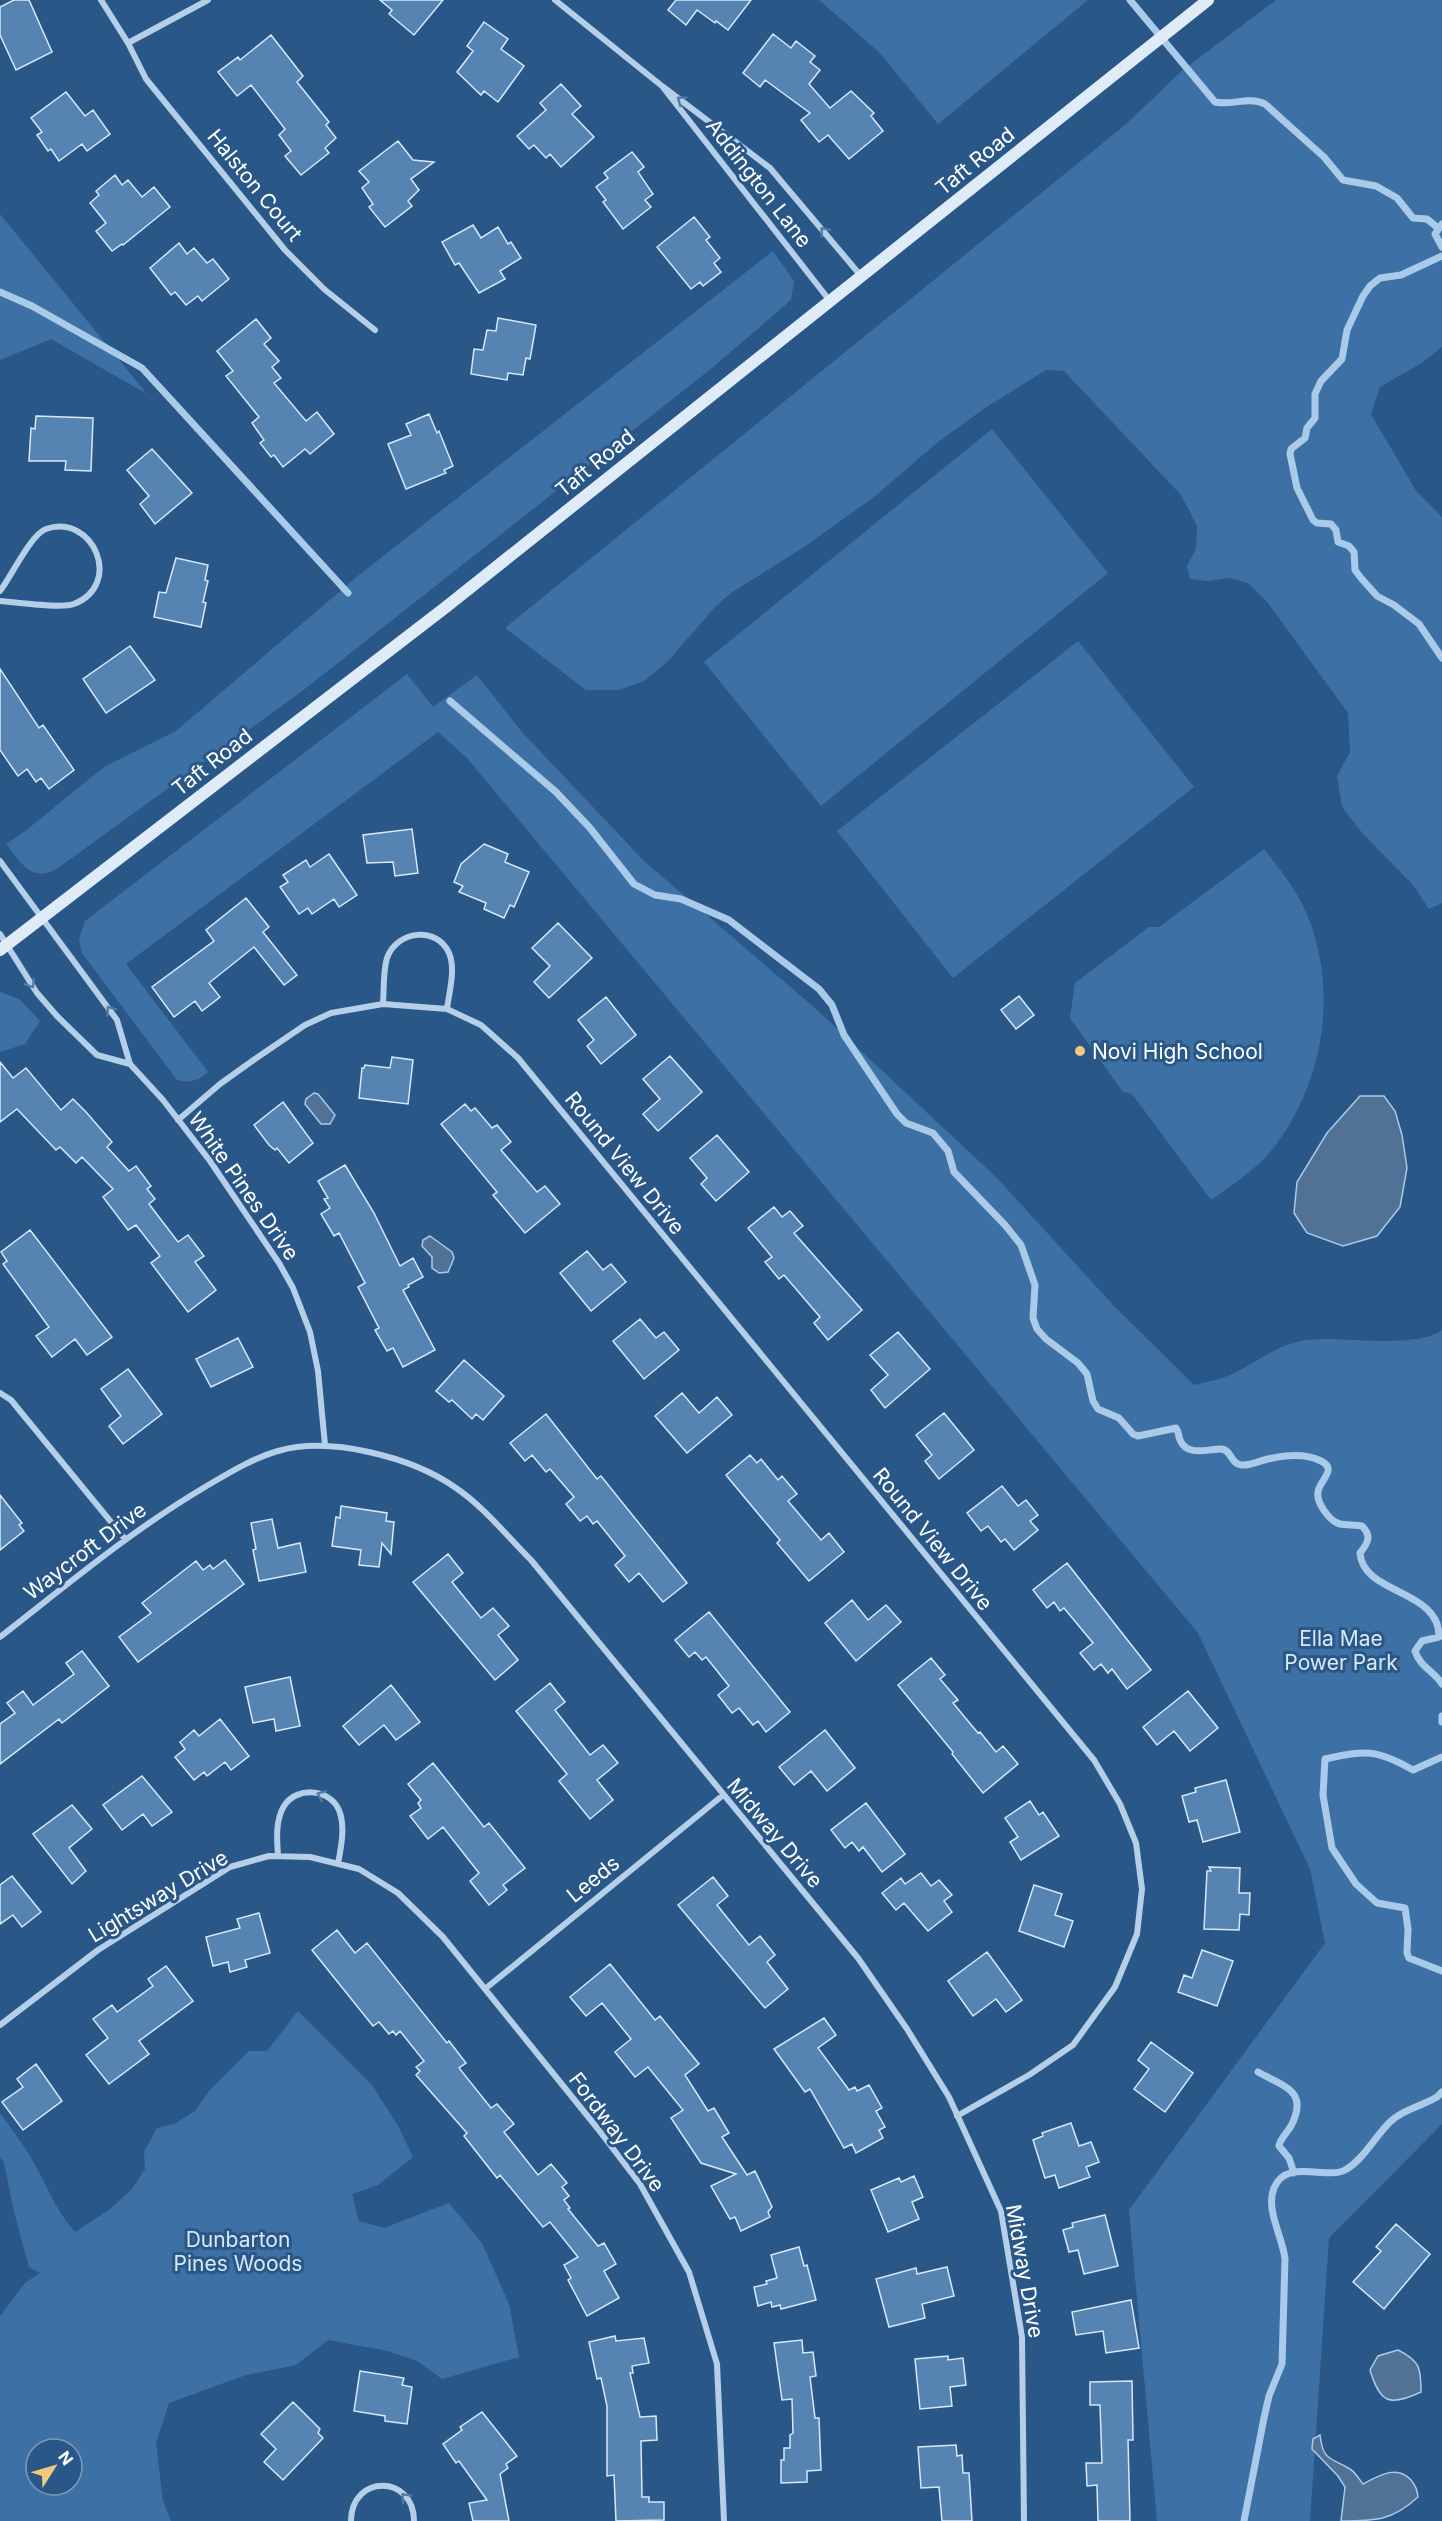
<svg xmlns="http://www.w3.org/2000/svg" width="1442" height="2521" font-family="Inter,sans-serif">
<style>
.green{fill:#3d71a5;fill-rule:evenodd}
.water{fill:#517294;stroke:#aacae9;stroke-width:1.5}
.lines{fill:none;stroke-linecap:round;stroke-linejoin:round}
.stream{stroke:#aacae9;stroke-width:7}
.building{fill:#5583b2;stroke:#d9e8f7;stroke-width:1.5}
.street{stroke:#b6cfe9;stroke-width:6}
.secondary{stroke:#e0ebf8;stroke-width:12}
.oneway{stroke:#537ba5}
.poi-dot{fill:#f0c97c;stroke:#295788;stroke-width:2}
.labels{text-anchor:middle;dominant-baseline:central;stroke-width:6;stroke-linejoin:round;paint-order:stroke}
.street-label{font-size:21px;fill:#fff;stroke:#295788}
.poi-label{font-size:21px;fill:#fff;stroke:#295788;text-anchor:start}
.park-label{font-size:21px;fill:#d9e8f7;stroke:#295788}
</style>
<rect width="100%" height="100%" fill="#295788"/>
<path class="green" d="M819 0H1088L938 124 880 53Z
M1276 0H1442V347L1423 362 1380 387 1371 414 1416 491 1442 517V903L1429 909 1413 885 1363 834 1342 807 1337 776 1350 752 1348 713 1268 603 1248 583 1230 578 1207 581 1190 579 1187 566 1196 549 1197 526 1181 495 1064 371 1046 370 985 408 938 442 874 497 804 547 731 593 716 606 667 662 644 681 619 690H586L505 628 1125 125 1184 69Z
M0 214 147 394 51 339 0 360Z
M773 251 794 281 791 300 712 368 301 692 58 868C31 884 21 862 6 844L24 832 104 767 176 731 359 575Z
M992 429 1108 573 821 806 704 662Z
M1078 641 1194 787 953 978 837 831Z
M407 674 433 707 477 675 521 731 644 861 816 1009 996 1177 1114 1306 1194 1385C1205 1382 1219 1380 1230 1375 1262 1360 1280 1340 1319 1339 1350 1338 1419 1348 1442 1330V2124L1329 2238 1310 2521H1157L1129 2210 1325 1943 1310 1869 1198 1633 467 758 438 732 126 964 208 1072C198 1081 190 1083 177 1080L82 953 79 939 85 921Z
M1264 849C1282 872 1300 894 1310 922 1338 998 1322 1088 1271 1151 1254 1171 1232 1185 1211 1200L1132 1094 1123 1092 1070 1018 1075 983 1149 927H1159Z
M0 992 19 999 40 1021 25 1044 0 1052Z
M298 2011 372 2085 397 2124 413 2157 378 2185 352 2194 359 2221 384 2228 449 2203 482 2243 509 2304 519 2357 442 2379 417 2361 388 2351 328 2340 296 2365 246 2375 169 2403 156 2443 163 2501 171 2521H0V2316L25 2283 40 2273 29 2267 13 2208 4 2163 0 2157V2113C14 2132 28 2151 39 2172 50 2193 59 2214 75 2232L110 2209 132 2189 145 2169 144 2152 157 2128 174 2124 195 2111 209 2091 249 2051H267ZM36 2449H72V2485H36Z"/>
<path class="water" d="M314 1093 318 1094 335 1115 330 1124H321L305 1104 306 1099Z
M1360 1096H1384L1395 1111 1402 1135 1407 1168 1400 1207 1377 1236 1343 1246 1307 1233 1294 1213 1297 1182 1327 1133Z
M430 1236 452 1252 454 1258 448 1272 439 1273 432 1268V1257L422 1246 423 1240Z
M1398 2350C1420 2361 1421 2368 1421 2392 1389 2407 1380 2403 1370 2370L1378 2356Z
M1320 2435C1323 2462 1331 2457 1350 2469 1355 2472 1359 2479 1363 2484 1378 2476 1397 2464 1411 2480 1416 2487 1417 2489 1418 2497 1392 2521 1375 2521 1341 2521L1345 2487 1338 2476 1312 2449 1313 2439Z"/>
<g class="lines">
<path class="stream" d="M1130 0 1215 102C1232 106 1248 96 1265 104L1324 157 1343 180 1376 186 1397 198 1413 218 1427 219 1438 228
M1442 224 1435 234 1442 247
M1442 256 1401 275 1380 278 1370 286 1363 296 1347 330 1342 359 1321 381 1315 394V418L1307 428 1305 438 1291 449 1290 454 1297 488 1313 520 1317 523 1331 524 1336 530 1338 542 1349 546 1354 552 1355 570 1361 578 1377 596 1394 605 1419 624 1442 658
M0 292 32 306 142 368 348 593
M450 701 556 792 590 828 634 884 655 895 681 899 729 920 819 989 832 1005 844 1035 897 1114 906 1123 933 1133 948 1151 954 1172 1005 1225 1021 1245 1035 1285 1033 1318 1037 1329 1046 1339 1078 1363 1087 1374 1093 1401 1098 1409 1119 1418 1133 1434 1138 1436 1176 1428C1179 1432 1178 1435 1180 1440 1187 1457 1208 1449 1221 1449 1231 1449 1231 1464 1241 1465 1250 1466 1259 1461 1268 1459 1285 1455 1305 1453 1321 1461 1325 1463 1329 1466 1328 1471 1326 1479 1319 1484 1318 1492 1316 1502 1329 1521 1340 1524 1347 1525 1355 1525 1362 1526 1372 1536 1368 1543 1360 1553 1363 1595 1440 1589 1439 1637L1422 1641 1415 1651C1420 1667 1434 1671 1442 1684
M1442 1716V1722
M1442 1757 1413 1770C1376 1749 1366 1750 1325 1759L1323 1795 1332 1848 1356 1884 1377 1903 1405 1908 1408 1929 1407 1953 1409 1958 1442 1971
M1258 2072C1285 2087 1309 2091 1291 2126 1287 2133 1280 2139 1279 2146L1289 2158 1294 2173
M1244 2521 1264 2418 1269 2396 1282 2364 1285 2259C1283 2238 1265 2209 1274 2188 1286 2158 1326 2180 1345 2170 1363 2160 1374 2138 1389 2123 1401 2110 1422 2106 1437 2097L1442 2092"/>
</g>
<path class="building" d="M14 0H29L52 52 16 70 0 35V7Z
M380 0H443L414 35 389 14 392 10Z
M676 0H751L728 30 716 21 715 23 697 10 686 25 668 10Z
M484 22 508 39 501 49 524 66 498 102 484 91 481 95 457 72 473 51 467 46Z
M773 34 791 48 796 41 815 56 810 62 820 70 809 84 830 108 851 91 874 113 871 116 883 131 849 159 828 135 819 142 801 120 810 113 765 80 760 87 743 73Z
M271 35 303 76 297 82 329 122 326 125 336 138 325 148 329 153 301 175 285 156 291 151 279 135 285 129 251 85 237 96 218 72 238 57 240 60Z
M561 84 581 106 572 114 594 137 561 167 550 154 546 158 534 145 529 149 517 136 546 110 540 103Z
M66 92 85 116 93 110 110 134 87 151 82 144 59 161 51 149 48 151 37 135 42 132 31 118Z
M398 141 413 160 434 162 411 179 419 190 408 201 412 206 385 227 369 207 373 204 362 188 369 182 359 171Z
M632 152 644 167 638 172 653 194 645 200 651 207 623 229 603 202 606 200 596 187 608 178 604 173Z
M115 175 122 185 128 180 142 197 154 187 170 207 123 245 122 244 112 251 96 231 106 223 90 203 99 195 96 191Z
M694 217 710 237 706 240 720 258 714 263 721 272 703 286 700 282 691 289 657 247Z
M473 225 481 238 498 227 508 244 511 242 521 258 500 271 505 279 479 293 459 263 455 265 442 242Z
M179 243 187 254 194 248 207 263 213 259 229 279 202 301 198 296 186 305 175 292 171 295 150 268Z
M498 318 536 325 530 359 526 358 523 375 508 373 507 380 471 374 474 349 483 350 487 330 496 331Z
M256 319 271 338 264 344 279 361 272 367 281 378 274 383 306 421 317 412 334 434 310 454 305 449 283 467 274 455 271 457 260 443 264 440 252 423 259 417 226 376 233 371 217 351Z
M429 414 437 433 439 431 453 466 444 470 446 473 406 489 388 444 411 435 406 424Z
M36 416 93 418 91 471 65 470 66 461H29L31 428 35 429Z
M152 449 192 493 155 524 140 504 149 496 127 470Z
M176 558 208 565 205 580 208 581 203 602 206 603 201 627 154 617 159 592 166 593Z
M130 646 155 680 106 713 83 679Z
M0 669 39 728 43 725 74 770 49 789 41 778 36 782 27 769 18 776 0 750Z
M412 829 418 873 395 876 393 862 367 863 363 835Z
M484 844 508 854 505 862 529 872 514 907 510 905 504 918 484 909 486 903 459 892 463 886 454 882 461 864Z
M329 854 357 895 339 907 334 899 312 914 308 908 299 914 280 887 288 882 283 875 306 860 310 867Z
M246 898 269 927 263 932 297 975 284 985 254 947 209 983 220 997 202 1011 195 1001 174 1017 152 987 214 941 206 930Z
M558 923 592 958 549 998 534 982 550 966 532 948Z
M1019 996 1034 1015 1016 1029 1001 1010Z
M606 997 636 1035 601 1064 587 1046 594 1040 578 1020Z
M670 1056 702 1092 658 1131 643 1114 660 1099 643 1079Z
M392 1057 413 1060 408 1104 359 1098 362 1068H364L365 1065 390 1068Z
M0 1062 13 1078 26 1068 61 1110 73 1099 86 1112 112 1142 107 1147 129 1171 136 1166 151 1186 147 1189 155 1199 149 1204 178 1242 188 1235 204 1256 195 1262 216 1290 188 1312 151 1263 160 1256 136 1225 128 1230 103 1197 113 1189 82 1157 76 1163 60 1147 56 1150 17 1109 0 1122Z
M283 1102 313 1143 289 1163 277 1148 275 1150 269 1145 254 1125Z
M465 1104 471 1111 475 1108 492 1128 497 1125 511 1142 501 1150 537 1192 545 1186 560 1204 525 1233 493 1195 497 1192 441 1124Z
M717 1135 749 1172 716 1201 701 1184 707 1178 690 1158Z
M345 1165 374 1213 400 1266 413 1258 423 1277 408 1285 409 1287 403 1290 435 1350 403 1367 393 1348 387 1351 375 1330 379 1328 358 1287 365 1283 339 1233 334 1236 321 1214 330 1208 324 1199 328 1198 318 1181Z
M774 1207 782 1217 790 1211 803 1226 794 1233 862 1310 828 1340 814 1323 820 1317 784 1275 779 1279 765 1262 772 1257 748 1228Z
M30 1230 112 1337 87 1355 75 1339 52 1357 36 1336 49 1327 3 1264 7 1261 1 1252Z
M587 1251 603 1270 611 1264 626 1282 591 1311 560 1273Z
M640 1319 656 1338 664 1332 679 1350 644 1379 613 1341Z
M898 1332 930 1369 885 1408 871 1390 888 1375 870 1355Z
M238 1338 253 1367 211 1387 196 1359Z
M464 1360 504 1396 483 1420 476 1414 472 1419 452 1400 449 1402 436 1391Z
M128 1369 162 1414 123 1444 109 1426 121 1416 101 1389Z
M682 1393 699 1413 717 1397 732 1415 687 1453 655 1416Z
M944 1413 974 1450 939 1479 925 1461 932 1455 916 1435Z
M546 1414 597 1479 601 1476 687 1583 663 1602 639 1573 629 1582 615 1565 625 1556 597 1521 593 1524 587 1516 580 1521 566 1504 574 1497 550 1469 546 1472 532 1455 525 1461 510 1443Z
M750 1455 757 1463 761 1459 778 1480 782 1476 797 1494 788 1501 821 1540 829 1533 844 1552 809 1581 777 1543 780 1540 726 1475Z
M1002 1486 1018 1506 1026 1500 1038 1515 1030 1521 1038 1530 1014 1550 1005 1539 1001 1542 988 1526 981 1531 967 1513Z
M0 1495 22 1523 19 1525 24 1531 0 1550Z
M341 1506 387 1513 386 1521 394 1522 391 1554 382 1543 379 1567 359 1565 361 1550 332 1546 336 1517 340 1518Z
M272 1519 278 1548 300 1543 306 1572 259 1581 253 1550 256 1549 251 1523Z
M448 1554 463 1573 452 1582 481 1618 493 1608 509 1626 498 1635 518 1660 495 1680 413 1582Z
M225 1560 244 1584 138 1662 119 1637 151 1613 142 1603 196 1561 203 1570 210 1565 213 1569Z
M1067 1563 1151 1670 1127 1689 1112 1669 1108 1673 1101 1664 1094 1670 1080 1653 1093 1643 1064 1608 1060 1611 1054 1602 1047 1608 1033 1590Z
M852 1600 868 1620 886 1605 901 1622 856 1661 825 1623Z
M709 1612 790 1712 766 1732 758 1721 753 1725 739 1708 732 1713 718 1695 729 1686 706 1657 702 1660 695 1652 689 1657 675 1640Z
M82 1651 109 1686 62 1723 59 1719 0 1764V1724L15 1713 7 1703 23 1691 33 1705 74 1674 66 1663Z
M931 1658 945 1675 940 1679 958 1700 953 1703 978 1733 980 1732 996 1752 1003 1746 1018 1764 983 1793 952 1754 953 1752 898 1685Z
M290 1677 300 1726 276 1731 274 1719 253 1723 245 1687Z
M550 1683 565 1702 555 1710 590 1755 603 1745 618 1763 597 1780 613 1800 590 1819 559 1781 567 1774 516 1711Z
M391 1685 420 1722 396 1740 384 1725 359 1745 343 1726Z
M1188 1691 1218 1728 1190 1751 1174 1731 1157 1745 1143 1727Z
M220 1719 249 1756 231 1770 225 1762 207 1776 204 1772 194 1780 175 1757 185 1749 180 1742 194 1730 199 1736Z
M825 1730 855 1768 827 1791 811 1771 794 1785 779 1767Z
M433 1763 484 1827 489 1823 525 1868 503 1885 507 1890 489 1905 470 1881 479 1873 443 1827 428 1839 410 1816 421 1808 418 1803 421 1800 408 1784Z
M142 1776 172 1812 152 1826 143 1814 122 1830 103 1805Z
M1226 1780 1240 1832 1203 1842 1197 1820 1189 1822 1182 1796 1196 1792 1195 1788Z
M1030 1801 1039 1815 1043 1812 1059 1836 1021 1860 1010 1842 1018 1837 1005 1818Z
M866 1803 905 1854 882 1872 863 1847 859 1851 852 1842 845 1848 831 1830Z
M72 1805 92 1829 69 1848 86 1871 72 1884 33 1834Z
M1209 1867 1240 1868 1239 1893H1250L1249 1915 1240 1914 1239 1930 1204 1929 1207 1871H1211Z
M921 1873 931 1886 939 1880 952 1895 944 1901 952 1912 928 1931 904 1903 896 1910 882 1893 901 1878 905 1884Z
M12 1876 41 1912 22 1927 13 1915 0 1924V1885Z
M713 1877 728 1896 717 1905 749 1945 760 1936 775 1955 767 1962 788 1989 765 2008 678 1905Z
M1034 1885 1062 1894 1055 1915 1073 1921 1064 1947 1019 1931Z
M259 1913 270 1953 245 1960 247 1967 230 1972 228 1962 213 1966 206 1937 240 1928 237 1919Z
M337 1930 355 1953 367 1943 447 2043 449 2041 466 2063 459 2068 491 2108 497 2104 514 2124 504 2132 538 2175 551 2164 567 2183 562 2187 569 2196 564 2200 570 2208 568 2209 598 2246 604 2243 616 2264 604 2271 619 2298 587 2316 568 2280 571 2278 564 2265 578 2257 550 2222 543 2227 500 2175 497 2178 464 2136 467 2133 416 2075 420 2071 416 2067 424 2061 400 2031 396 2035 393 2031 389 2034 379 2022 373 2026 312 1950Z
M1202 1950 1233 1961 1217 2006 1178 1992 1184 1975 1192 1978Z
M987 1952 1022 2000 1006 2012 996 1999 973 2016 948 1981Z
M610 1964 655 2020 660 2016 699 2064 685 2075 708 2111 714 2108 729 2133 722 2137 747 2175 755 2171 772 2207 768 2212 770 2217 741 2231 735 2217 730 2219 711 2186 736 2174 701 2163 671 2118 683 2110 648 2067 635 2077 615 2052 631 2039 602 2003 586 2016 570 1997Z
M166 1966 193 2001 139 2041 149 2054 109 2084 86 2055 108 2038 93 2019 112 2005 117 2012 153 1986 148 1979Z
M824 2018 836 2035 818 2048 849 2090 855 2087 857 2091 869 2085 882 2108 876 2111 885 2127 879 2130 883 2138 856 2153 852 2144 844 2148 810 2089 805 2092 774 2049Z
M1151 2042 1193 2073 1165 2112 1134 2089 1149 2069 1138 2060Z
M36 2064 62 2101 23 2130 2 2102 23 2087 17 2079Z
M1071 2123 1079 2146 1091 2142 1099 2162 1086 2167 1090 2177 1059 2188 1055 2175 1045 2178 1033 2140 1043 2136 1042 2133Z
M914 2176 923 2197 912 2202 919 2219 888 2232 871 2190 899 2178 901 2182Z
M1105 2215 1118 2266 1084 2274 1078 2250 1069 2252 1063 2230 1073 2227 1072 2223Z
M1396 2224 1430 2254 1384 2309 1353 2282 1381 2251 1376 2247Z
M799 2247 804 2266 807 2265 816 2300 781 2309 780 2305 772 2307 771 2302 758 2306 754 2287 767 2284 766 2281 777 2278 771 2255Z
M947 2267 954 2296 922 2304 925 2318 889 2327 876 2279 916 2268 917 2274Z
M1131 2300 1139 2348 1106 2353 1103 2331 1076 2335 1072 2312Z
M615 2336 616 2341 644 2338 649 2363 632 2366 633 2373H630L640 2417 656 2416 657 2440 641 2441 642 2497H649V2502H664V2520L616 2521 614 2475 607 2476V2406L601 2378 597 2379 589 2342Z
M802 2340 803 2353 813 2352 816 2376 810 2377 815 2418H819L821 2470 807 2471V2482L781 2483V2460H784V2448H790V2435L793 2433 792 2399 782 2400 774 2343Z
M948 2356V2360L963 2358 966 2385 950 2387 952 2406 920 2409 915 2359Z
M360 2371 404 2378 402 2385 412 2387 407 2424 385 2421V2416L354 2411Z
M1132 2381 1133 2440H1128L1130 2521H1098L1097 2485 1087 2486 1086 2463H1102L1100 2405H1090V2382Z
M293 2402 320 2429 318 2433 323 2438 283 2480 264 2462 276 2449 261 2434Z
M482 2412 517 2456 506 2464 508 2468 500 2474 509 2521H473L469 2503 487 2500 459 2461 456 2463 443 2444 462 2430 460 2427Z
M956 2445 957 2456 962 2455 963 2473H969L972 2521H942L939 2487 921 2488 918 2447Z"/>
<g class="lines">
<path class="street" d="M101 0 128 43 146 79 285 250 324 289 375 330
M555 0 662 86
M128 43 208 0
M830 301 662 86 770 168 861 276
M0 591C11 577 31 534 46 529 93 513 124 584 74 604 62 609 15 602 0 601
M0 861 117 1020 130 1064 163 1100 210 1161 279 1263 293 1288 310 1332 318 1371 325 1445
M0 934 37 993 57 1016 97 1055 130 1064
M383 1004C384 989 383 971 387 958 397 930 437 926 449 953 456 969 449 993 447 1009
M178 1120 220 1084 255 1059 305 1025 331 1013 383 1004 447 1009 481 1025 518 1058 1094 1760 1120 1804 1136 1843 1142 1889 1137 1934 1115 1987 1073 2045 1029 2075 957 2116
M0 1393 11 1400 125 1539
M0 1637C67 1585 132 1530 205 1487 227 1474 253 1458 278 1451 330 1436 412 1457 456 1488 484 1507 507 1536 531 1560L858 1958 907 2029 949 2097 1001 2211 1022 2337 1024 2521
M278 1856C277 1840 275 1821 284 1806 297 1785 333 1789 340 1813 345 1828 341 1848 338 1864
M485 1989 722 1796
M0 2025 98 1950 230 1867 269 1856 310 1857 359 1869 398 1893 443 1937 598 2129 640 2184 689 2272 717 2364 724 2521
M351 2521C351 2474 414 2474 414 2521"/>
<path class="secondary" d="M0 950 446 607 1208 0"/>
</g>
<defs><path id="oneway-chevron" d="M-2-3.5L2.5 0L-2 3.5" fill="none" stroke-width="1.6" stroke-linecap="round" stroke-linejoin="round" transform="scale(1.5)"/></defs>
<g class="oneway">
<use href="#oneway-chevron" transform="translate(681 100) rotate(-143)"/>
<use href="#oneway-chevron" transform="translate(824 231) rotate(-130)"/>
<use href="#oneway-chevron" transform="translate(31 984) rotate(57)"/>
<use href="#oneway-chevron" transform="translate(110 1010) rotate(-126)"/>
<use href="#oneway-chevron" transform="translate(321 1795) rotate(-158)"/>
<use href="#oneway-chevron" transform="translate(405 2497) rotate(-133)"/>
</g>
<circle class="poi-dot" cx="1080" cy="1051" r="6"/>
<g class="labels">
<g class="street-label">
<text transform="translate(975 161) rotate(-39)">Taft Road</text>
<text transform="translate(759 183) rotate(52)">Addington Lane</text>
<text transform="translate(255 185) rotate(51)">Halston Court</text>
<text transform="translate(595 463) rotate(-39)">Taft Road</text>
<text transform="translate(212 762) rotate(-38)">Taft Road</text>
<text transform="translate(625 1163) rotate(51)">Round View Drive</text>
<text transform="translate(244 1186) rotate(55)">White Pines Drive</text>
<text transform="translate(933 1539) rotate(51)">Round View Drive</text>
<text transform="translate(85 1551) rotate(-37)">Waycroft Drive</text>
<text transform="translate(775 1833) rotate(50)">Midway Drive</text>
<text transform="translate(593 1879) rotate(-39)">Leeds</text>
<text transform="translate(158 1896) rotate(-31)">Lightsway Drive</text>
<text transform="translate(617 2132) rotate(53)">Fordway Drive</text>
<text transform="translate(1025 2271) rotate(80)">Midway Drive</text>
</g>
<g class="poi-label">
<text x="1092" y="1051">Novi High School</text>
</g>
<g class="park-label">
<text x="1341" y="1638">Ella Mae<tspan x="1341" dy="24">Power Park</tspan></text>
<text x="238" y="2239">Dunbarton<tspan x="238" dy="24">Pines Woods</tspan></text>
</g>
</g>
<g transform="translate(54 2467) rotate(53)"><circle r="28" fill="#295788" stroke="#7f9ab8" stroke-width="1.5"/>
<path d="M0-4.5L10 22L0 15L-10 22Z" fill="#f0c97c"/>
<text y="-9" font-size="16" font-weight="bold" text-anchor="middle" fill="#ffffff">N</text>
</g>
</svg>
